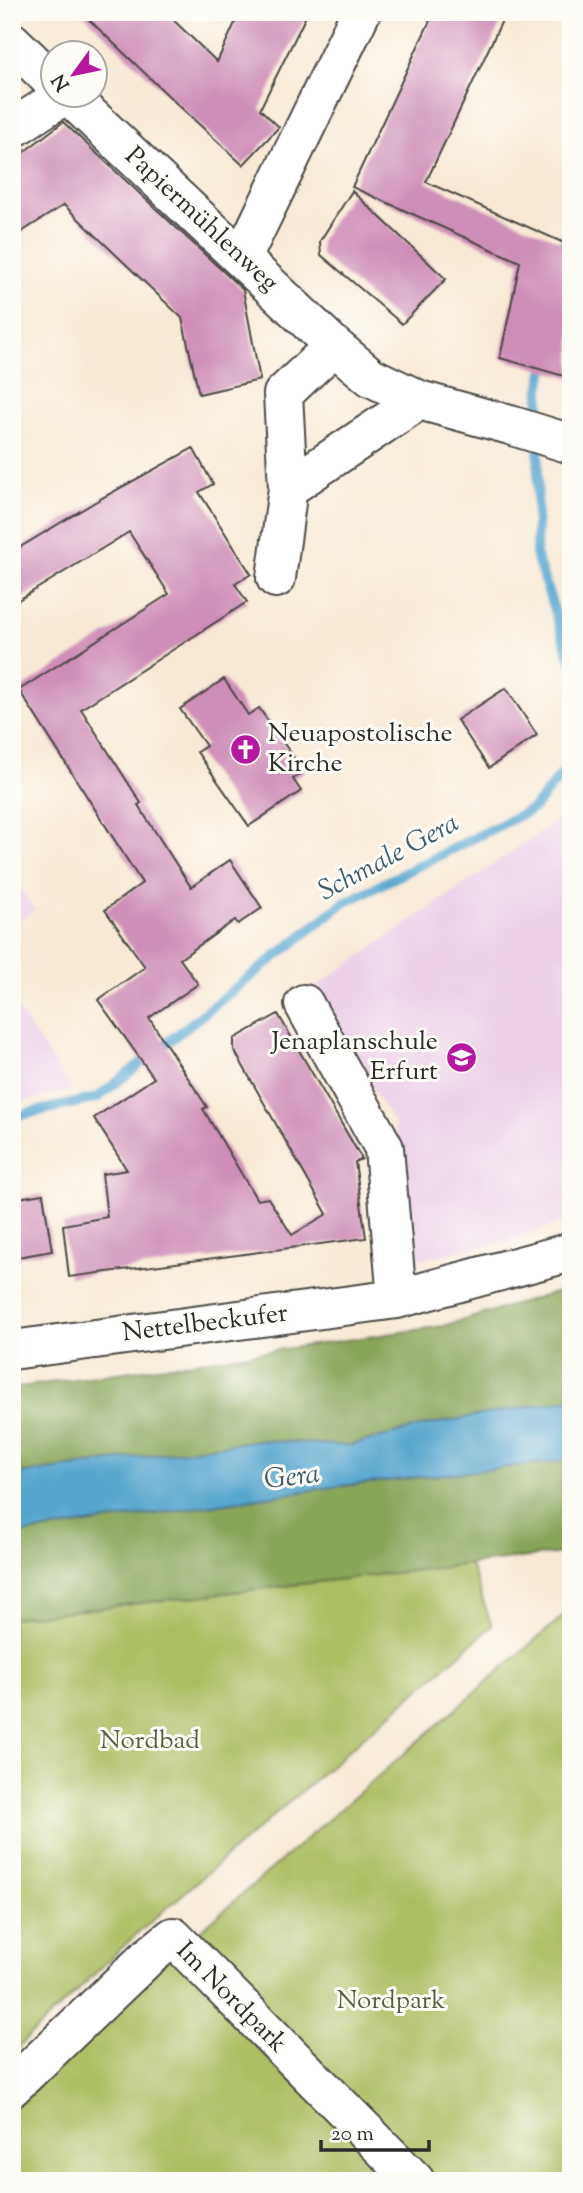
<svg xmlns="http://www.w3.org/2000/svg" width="583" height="2193" font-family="'Sorts Mill Goudy',serif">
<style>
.built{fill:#ecd1e9}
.green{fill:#acbe62;stroke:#6c7446;stroke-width:2}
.forest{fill:#89a558;stroke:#5a6842;stroke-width:2}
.water{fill:#54a5ce;stroke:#40687c;stroke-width:2}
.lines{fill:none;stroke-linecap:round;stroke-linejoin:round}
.stream{stroke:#54a5ce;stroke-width:10}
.building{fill:#ce8eb7}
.minor-casing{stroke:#4a4845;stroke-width:42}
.minor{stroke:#fff;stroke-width:38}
.labels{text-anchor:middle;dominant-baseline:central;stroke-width:6;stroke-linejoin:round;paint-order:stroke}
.street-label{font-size:26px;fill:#2b2b2b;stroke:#fdfcf7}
.poi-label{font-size:26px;fill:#2b2b2b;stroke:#fdfcf7;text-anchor:start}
.park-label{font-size:26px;fill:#585e3e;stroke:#fdfcf7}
.water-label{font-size:28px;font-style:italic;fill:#3b5c6c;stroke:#fdfcf7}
</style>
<rect width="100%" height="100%" fill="#fdfcf7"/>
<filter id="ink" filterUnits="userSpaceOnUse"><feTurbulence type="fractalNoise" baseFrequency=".0143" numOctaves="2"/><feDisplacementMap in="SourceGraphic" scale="14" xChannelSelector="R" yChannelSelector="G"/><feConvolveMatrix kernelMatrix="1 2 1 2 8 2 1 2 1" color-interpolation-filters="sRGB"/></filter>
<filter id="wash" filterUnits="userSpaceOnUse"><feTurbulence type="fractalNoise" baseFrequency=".00686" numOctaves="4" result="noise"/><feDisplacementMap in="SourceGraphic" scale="28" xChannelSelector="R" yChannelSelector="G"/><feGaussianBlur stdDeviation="1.57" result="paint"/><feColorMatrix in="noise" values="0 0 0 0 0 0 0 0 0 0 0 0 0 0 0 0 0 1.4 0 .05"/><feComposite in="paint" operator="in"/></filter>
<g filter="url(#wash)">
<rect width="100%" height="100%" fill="#f8e9d6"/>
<path class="built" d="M571 811V1219L511 1240 411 1261 394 1122 308 992Z
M12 876 35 910 12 925Z
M12 1001 72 1090 12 1104Z"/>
<path class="green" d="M470 1564 492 1626 130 1940 12 2053V1618Z
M571 1609V2181H12V2107L133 1989Z"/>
<path class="forest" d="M571 1288V1399L431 1424 348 1446 259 1440 12 1475V1388L443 1326Z
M571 1458V1552L12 1618V1535L333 1487 560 1461Z"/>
<path class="water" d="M571 1399V1458L561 1461 333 1487 12 1535V1475L259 1440 348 1446 431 1424Z"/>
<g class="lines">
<path class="stream" d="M563 256 571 210
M546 358 540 390 536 556 571 660
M12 1117 97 1098 342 904 534 808 571 763"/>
</g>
<g id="blocks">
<path class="building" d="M81 12H165L217 62 240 12H308L260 109 279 127 243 165 176 103Z
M434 12H506L426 182 571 246V378L500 358 520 262 352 187Z
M63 122 243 290 260 380 199 394 182 318 64 205 12 238V161Z
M352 191 446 279 402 324 321 255 320 241Z
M193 448 213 484 199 492 251 574 235 584 247 602 81 709 141 803 138 805 191 887 230 860 262 908 238 924 235 920 180 959 198 984 149 1018 207 1107 203 1109 257 1200 268 1198 292 1235 327 1214 234 1050V1039L278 1014 362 1159 355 1162 366 1238 69 1277 63 1225 107 1217 102 1174 127 1170 94 1118 154 1078 98 1000 145 967 105 910 142 883 19 690 169 594 129 532 12 604V552L100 499Z
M224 679 248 715 259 708 304 772 293 779 301 791 249 826 197 752 206 746 180 709Z
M506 688 537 735 489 768 457 720Z
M43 1194 52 1251 12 1258V1199Z"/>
</g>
</g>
<g filter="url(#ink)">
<use href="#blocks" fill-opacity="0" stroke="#4a4845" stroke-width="2"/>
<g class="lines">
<defs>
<path id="minor" d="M12 42 52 81
M67 94 334 346 371 377 419 400 510 425 571 444
M12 129 66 94
M242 258 361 12
M288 488 283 394 334 346
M276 578 288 488 419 400
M304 1004 384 1148 397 1299
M12 1350 397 1299 571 1252
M12 2087 147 1958 173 1937 415 2181"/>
</defs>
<use href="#minor" class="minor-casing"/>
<use href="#minor" class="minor"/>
</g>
</g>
<defs>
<symbol id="church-disc" viewBox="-11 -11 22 22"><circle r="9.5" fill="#b5179e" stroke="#fdfcf7"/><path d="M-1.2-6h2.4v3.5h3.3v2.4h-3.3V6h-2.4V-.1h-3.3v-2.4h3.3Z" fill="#fff"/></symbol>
<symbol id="school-disc" viewBox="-11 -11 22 22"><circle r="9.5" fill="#b5179e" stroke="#fdfcf7"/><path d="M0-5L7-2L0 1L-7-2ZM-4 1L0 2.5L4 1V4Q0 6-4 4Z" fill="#fff"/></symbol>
</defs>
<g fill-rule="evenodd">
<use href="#church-disc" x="228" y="732" width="35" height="35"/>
<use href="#school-disc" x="444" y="1040" width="35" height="35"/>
</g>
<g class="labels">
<g class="street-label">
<text transform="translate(201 220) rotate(43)">Papiermühlenweg</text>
<text transform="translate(205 1324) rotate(-7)">Nettelbeckufer</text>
<text transform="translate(231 1998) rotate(45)">Im Nordpark</text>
</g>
<g class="poi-label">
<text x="268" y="734">Neuapostolische<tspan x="268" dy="30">Kirche</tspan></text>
<text x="438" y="1042" text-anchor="end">Jenaplanschule<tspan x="438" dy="30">Erfurt</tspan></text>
</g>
<g class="park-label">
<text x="150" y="1741">Nordbad</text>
<text x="391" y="2001">Nordpark</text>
</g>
<g class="water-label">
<text transform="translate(389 858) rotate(-28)">Schmale Gera</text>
<text transform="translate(292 1478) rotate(-7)">Gera</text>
</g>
</g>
<rect width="583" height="2193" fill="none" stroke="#fdfcf7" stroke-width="42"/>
<g transform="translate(74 74) rotate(237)"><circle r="33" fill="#fdfcf7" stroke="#a9a8a5" stroke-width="2"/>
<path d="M0-5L12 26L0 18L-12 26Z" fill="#b5179e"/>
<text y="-10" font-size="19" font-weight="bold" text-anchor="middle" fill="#2b2b2b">N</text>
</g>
<path d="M321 2140v10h108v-10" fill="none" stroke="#2b2b2b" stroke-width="3.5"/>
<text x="331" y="2140" font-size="21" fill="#2b2b2b" stroke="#fdfcf7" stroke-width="5" paint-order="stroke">20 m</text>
</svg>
